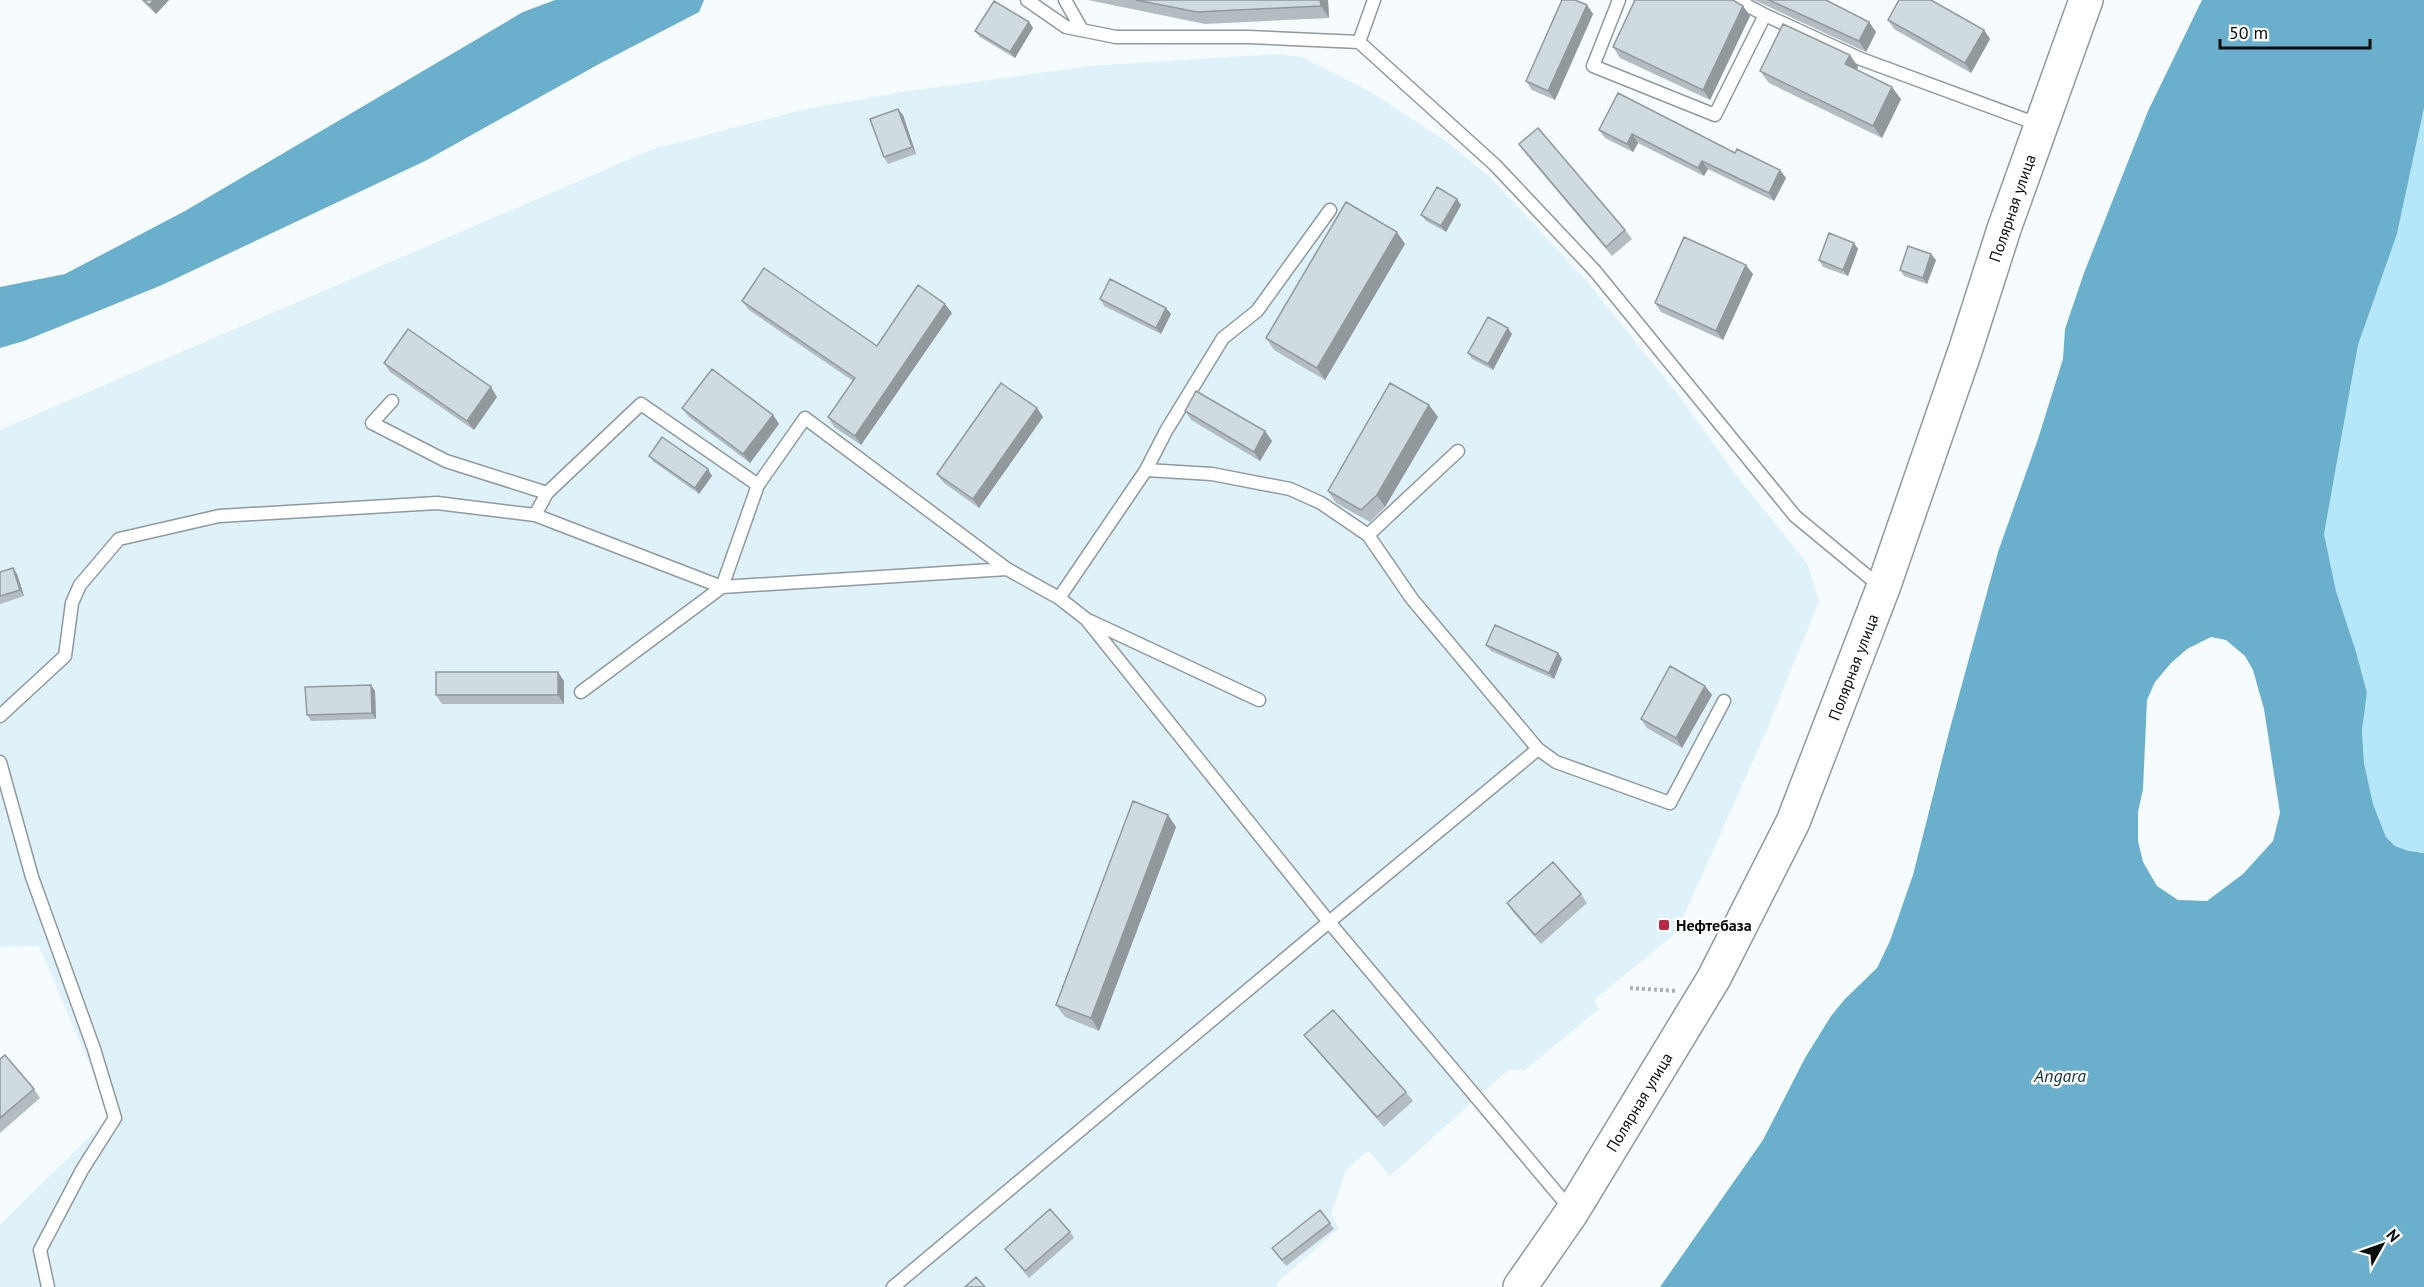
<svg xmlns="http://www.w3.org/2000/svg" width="2424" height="1287" font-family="'PT Sans',sans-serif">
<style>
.built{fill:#dff2fa}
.green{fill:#b6e6fa}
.water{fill:#6ab0cc;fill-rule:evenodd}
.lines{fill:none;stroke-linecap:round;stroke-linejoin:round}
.service-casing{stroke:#8f999e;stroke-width:15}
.secondary-casing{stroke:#8f999e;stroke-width:36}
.path{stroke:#aaafb1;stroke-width:4;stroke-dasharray:3 3;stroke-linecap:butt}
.service{stroke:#fff;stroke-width:12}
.secondary{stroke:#fff;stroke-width:33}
.wall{fill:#b3bcc1}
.shaded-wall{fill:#92999d}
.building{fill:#d0dbe0;stroke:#92999d;stroke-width:1.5}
.poi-dot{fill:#ba2944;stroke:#fff;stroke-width:2}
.labels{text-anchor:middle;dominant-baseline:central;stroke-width:5;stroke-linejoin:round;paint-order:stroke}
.street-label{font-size:16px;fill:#080c0d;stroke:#fff}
.poi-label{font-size:16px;font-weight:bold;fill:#080c0d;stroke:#fff;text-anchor:start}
.water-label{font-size:18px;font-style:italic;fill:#0e303c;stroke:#fff}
</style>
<rect width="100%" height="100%" fill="#f5fbfe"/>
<path class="built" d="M1275 54 1302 57 1371 92 1447 142 1491 178 1584 278 1677 393 1735 474 1807 563 1819 601 1766 732 1676 933 1594 1000 1599 1009 1525 1070H1508L1390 1176 1368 1151 1346 1170 1331 1214 1339 1228 1277 1283V1287H0V1225L111 1115 39 946 0 947V430L653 149 801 110 902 92 1090 66Z"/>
<path class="green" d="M2424 108V853L2409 851 2395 846 2386 837 2373 804 2364 763 2362 729 2367 693 2336 591 2324 534 2358 345 2397 234Z"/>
<path class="water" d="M555 0H704L699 12 599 64 425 161 162 285 24 341 0 348V287L65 274 185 211 523 12Z
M2202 0H2424V108L2397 234 2358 345 2324 534 2336 591 2356 652 2367 693 2362 730 2364 763 2373 804 2386 837 2395 846 2409 851 2424 853V1287H1660L1763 1140 1805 1058 1831 1016 1845 999 1877 968 1890 941 1913 875 1949 732 1998 552 2038 439 2063 359 2065 329 2084 273 2148 111ZM2211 637 2226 640 2245 656 2253 670 2264 709 2280 813 2273 841 2243 874 2207 901 2178 900 2157 886 2143 862 2138 841V812L2143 789 2147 700 2155 682 2171 663 2187 649Z"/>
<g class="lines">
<defs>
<path id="service" d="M1027 0 1066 27 1116 37H1248L1359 42
M1065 0 1082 30
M1374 0 1359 42 1495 165 1595 271 1795 516 1882 588
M1619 0 1593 66 1715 115 1765 15 1861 59 2040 125
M1737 0 1765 15
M392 401 372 423 446 461 547 493
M1146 470 1212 474 1290 489 1321 503 1368 535
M758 485 805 418 1007 569
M535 515 547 493 641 404 758 485 722 587 581 692
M1059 598 1146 470 1166 431 1223 338 1257 311 1330 210
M1090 621 1259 700
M0 716 65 656 72 603 80 585 119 539 219 516 437 503 535 515 722 587 1007 569 1059 598 1086 619 1329 922 1538 749 1412 599 1368 535 1458 451
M1538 749 1556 762 1670 803 1724 701
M0 762 32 877 94 1049 115 1118 82 1170 40 1250 48 1287
M893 1287 1329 922 1572 1211"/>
<path id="secondary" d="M1520 1287 1572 1212 1714 978 1793 822 1883 588 1965 351 2004 229 2086 0"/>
</defs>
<use href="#service" class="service-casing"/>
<use href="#secondary" class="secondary-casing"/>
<path class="path" d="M1630 988 1677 991"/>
<use href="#service" class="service"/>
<use href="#secondary" class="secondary"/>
</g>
<path class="wall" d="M141 0H169L156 14Z
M1088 0H1328L1329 18 1205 24Z
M1633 0H1733L1743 6 1750 16 1710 100 1620 58 1613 47 1634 2Z
M1754 0H1826L1869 22 1876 32 1866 52Z
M1587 5 1593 14 1555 100 1532 90 1526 81Z
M1888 20 1984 30 1990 39 1971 73 1894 29Z
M1029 22 1033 28 1015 58 980 37 975 31Z
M1850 55 1858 67 1857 70 1901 99 1882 138 1769 83 1760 71Z
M1618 93 1735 153 1780 170 1786 178 1774 201 1708 169 1704 176 1638 143 1633 152 1605 138 1599 130Z
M898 109 903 115 916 154 888 164 884 157Z
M1519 144 1625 230 1632 239 1612 256 1525 153Z
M1457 199 1461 205 1446 232 1426 221 1421 215Z
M1854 243 1858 249 1848 276 1823 267 1819 260Z
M1405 244 1325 380 1274 350 1266 338Z
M1936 260 1927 284 1904 276 1900 270Z
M1753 274 1723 340 1661 312 1655 303Z
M1100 299 1166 308 1171 314 1161 334 1104 306Z
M742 301 877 346 952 313 861 445 834 427 828 417 853 381 749 310Z
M1512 334 1493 370 1472 359 1468 353Z
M384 363 497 397 474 430 390 372Z
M1429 405 1438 417 1385 507 1370 522 1336 503 1328 491Z
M682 408 773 415 779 424 750 463 689 417Z
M1037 408 1043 417 979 508 944 483 937 474Z
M1185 411 1265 431 1272 441 1260 461 1191 420Z
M649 456 712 476 699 494 654 462Z
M0 572 17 574 24 596 0 604Z
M1486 645 1558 653 1562 659 1554 679 1491 651Z
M558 672 564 681V704H442L436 695Z
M371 685 375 691 376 719 311 721 307 715Z
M1705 686 1712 695 1682 748 1647 728 1641 719Z
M1168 815 1176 827 1099 1031 1065 1017 1056 1005Z
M1581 894 1587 903 1541 944 1513 912 1507 903Z
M1304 1035 1406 1092 1413 1101 1384 1127 1311 1044Z
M0 1059 34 1089 40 1098 0 1133Z
M1330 1223 1334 1229 1286 1266 1272 1248Z
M1070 1232 1074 1238 1029 1278 1005 1249Z"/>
<path class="shaded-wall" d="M154 0H169L156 14 149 5Z
M1320 0H1328L1329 18 1321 6Z
M1587 5 1593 14 1555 100 1548 91Z
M1743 6 1750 16 1710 100 1703 90Z
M1029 22 1033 28 1015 58 1010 52Z
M1869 22 1876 32 1866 52 1859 41Z
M1984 30 1990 39 1971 73 1965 63Z
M1850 55 1858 67 1854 76 1845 64Z
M1892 87 1901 99 1882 138 1873 126Z
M898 109 903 115 916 154 912 147Z
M1632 134 1638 143 1633 152 1627 144Z
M1702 161 1708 169 1704 176 1698 168Z
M1780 170 1786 178 1774 201 1769 193Z
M1457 199 1461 205 1446 232 1441 226Z
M1397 232 1405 244 1325 380 1317 368Z
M1854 243 1858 249 1848 276 1843 270Z
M1931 254 1936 260 1927 284 1923 278Z
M1746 265 1753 274 1723 340 1716 331Z
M945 304 952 313 861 445 855 436Z
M1166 308 1171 314 1161 334 1156 328Z
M1508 328 1512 334 1493 370 1488 364Z
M491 387 497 397 474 430 467 421Z
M1429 405 1438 417 1385 507 1377 495Z
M1037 408 1043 417 979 508 973 499Z
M773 415 779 424 750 463 743 454Z
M1265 431 1272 441 1260 461 1254 452Z
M708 469 712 476 699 494 695 488Z
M13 568 17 574 24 596 20 590Z
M1558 653 1562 659 1554 679 1549 673Z
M558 672 564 681V704L558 695Z
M371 685 375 691 376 719 372 713Z
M1705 686 1712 695 1682 748 1676 738Z
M1168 815 1176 827 1099 1031 1091 1018Z"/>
<path class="building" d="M144 0H154L149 5Z
M1136 0H1320L1321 6 1197 12Z
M1562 0H1575L1587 5 1548 91 1526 81Z
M1635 0H1733L1743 6 1703 90 1613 47Z
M1769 0H1826L1869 22 1859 41Z
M1899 0H1931L1984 30 1965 63 1888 20Z
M994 1 1029 22 1010 52 975 31Z
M1783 24 1850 55 1845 64 1892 87 1873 126 1760 71Z
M1618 93 1735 153 1737 149 1780 170 1769 193 1702 161 1698 168 1632 134 1627 144 1599 130Z
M898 109 912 147 884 157 870 119Z
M1538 128 1625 230 1606 247 1519 144Z
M1437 187 1457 199 1441 226 1421 215Z
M1346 202 1397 232 1317 368 1266 338Z
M1829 233 1854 243 1843 270 1819 260Z
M1684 237 1746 265 1716 331 1655 303Z
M1908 246 1931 254 1923 278 1900 270Z
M764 268 877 346 918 285 945 304 855 436 828 417 855 378 742 301Z
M1110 279 1166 308 1156 328 1100 299Z
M1488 317 1508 328 1488 364 1468 353Z
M408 329 491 387 467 421 384 363Z
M712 369 773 415 743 454 682 408Z
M1001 383 1037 408 973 499 937 474Z
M1390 383 1429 405 1377 495 1361 510 1328 491Z
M1196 391 1265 431 1254 452 1185 411Z
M662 437 708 469 695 488 649 456Z
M13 568 20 590 0 596V572Z
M1495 625 1558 653 1549 673 1486 645Z
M1670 666 1705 686 1676 738 1641 719Z
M436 672H558V695H436Z
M371 685 372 713 307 715 305 687Z
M1133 801 1168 815 1091 1018 1056 1005Z
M1553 862 1581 894 1535 935 1507 903Z
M1333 1010 1406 1092 1377 1117 1304 1035Z
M5 1055 34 1089 0 1118V1059Z
M1050 1209 1070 1232 1025 1271 1005 1249Z
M1320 1210 1330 1223 1282 1260 1272 1248Z
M976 1277 985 1287H965Z"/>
<rect class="poi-dot" x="1658" y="919" width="12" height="12" rx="3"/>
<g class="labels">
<g class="street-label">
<text transform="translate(2012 208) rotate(-71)">Полярная улица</text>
<text transform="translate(1853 667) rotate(-69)">Полярная улица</text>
<text transform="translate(1639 1102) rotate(-59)">Полярная улица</text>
</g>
<g class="poi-label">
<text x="1676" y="925">Нефтебаза</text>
</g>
<g class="water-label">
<text x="2060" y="1075">Angara</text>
</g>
</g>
<g transform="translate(2382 1245) rotate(50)" stroke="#ffffff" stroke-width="4.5" paint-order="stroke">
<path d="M0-4.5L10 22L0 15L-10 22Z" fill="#080c0d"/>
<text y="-9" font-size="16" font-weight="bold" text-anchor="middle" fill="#080c0d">N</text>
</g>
<path d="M2220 39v9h150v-9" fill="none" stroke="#080c0d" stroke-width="3"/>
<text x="2229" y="39" font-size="18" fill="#080c0d" stroke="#ffffff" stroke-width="4.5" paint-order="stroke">50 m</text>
</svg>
